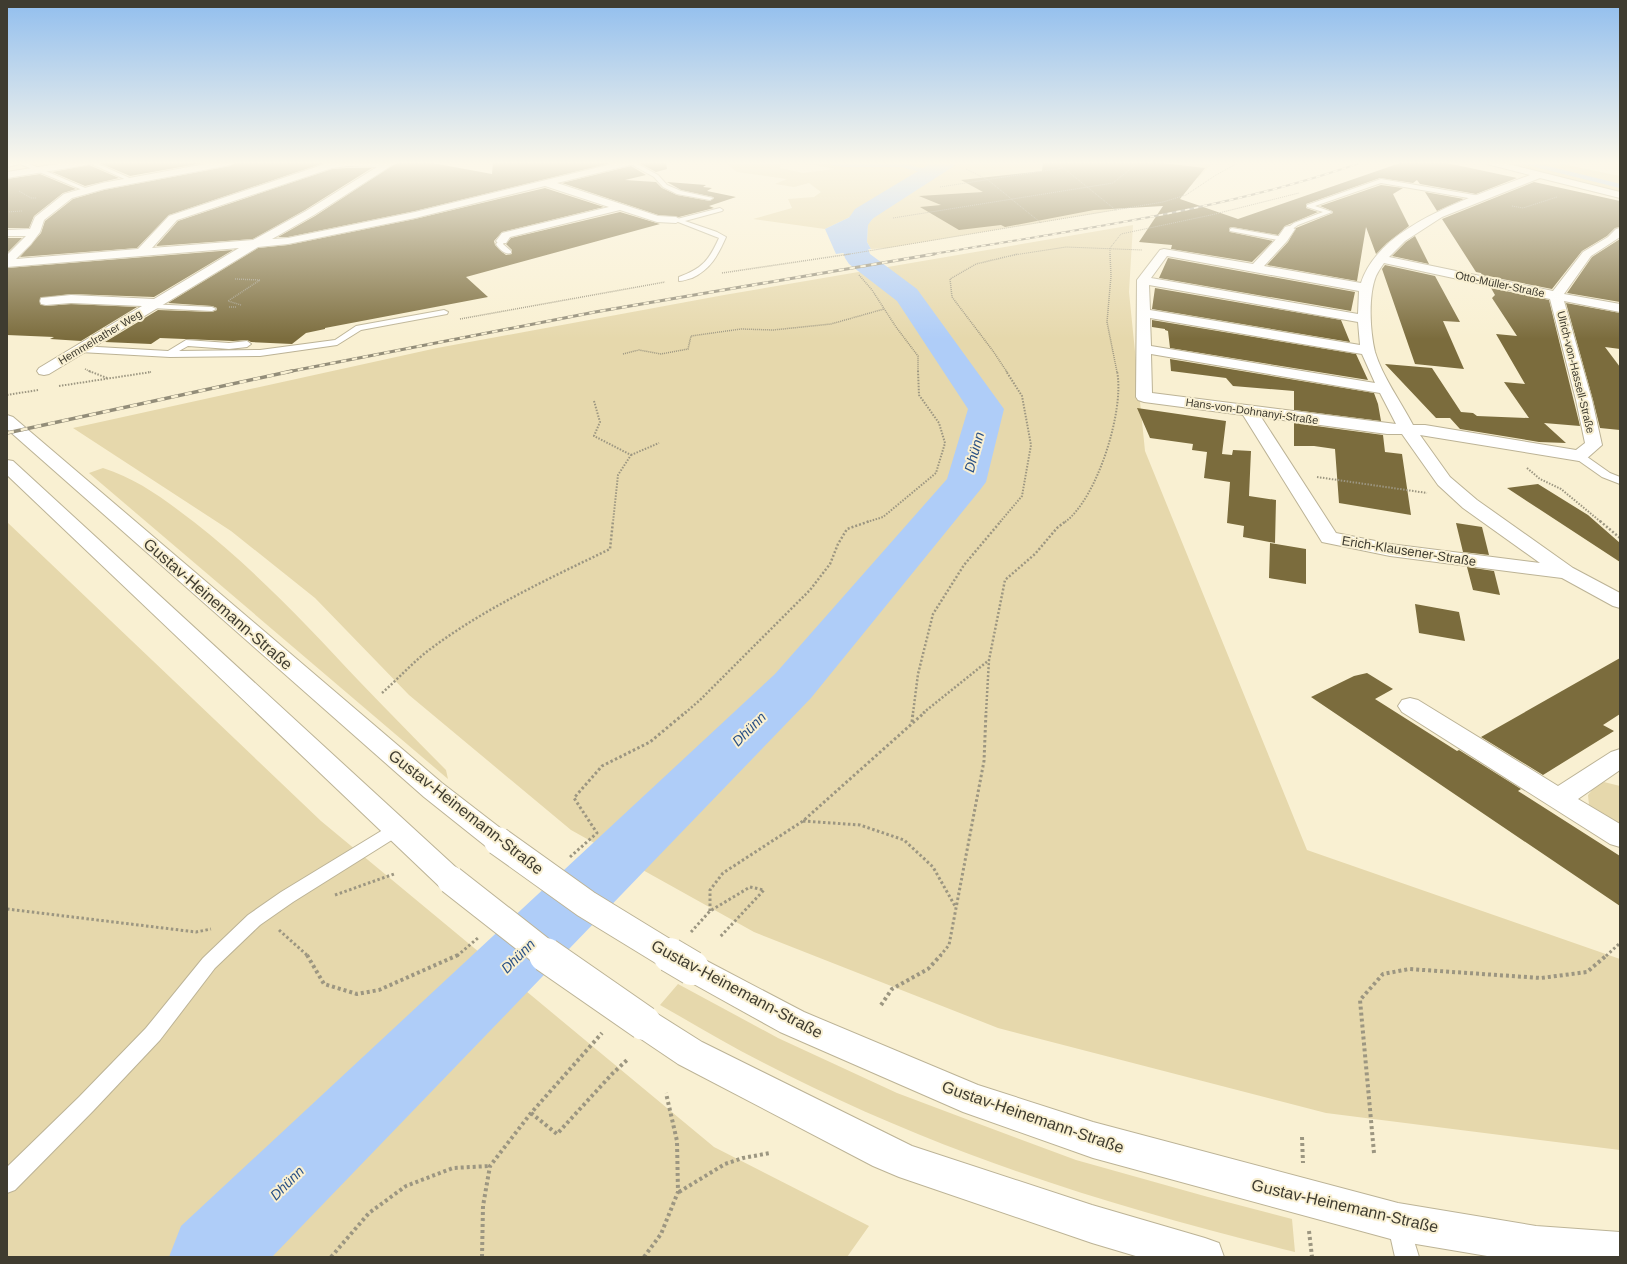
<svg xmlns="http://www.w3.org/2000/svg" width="1627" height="1264" font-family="Arial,sans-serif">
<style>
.green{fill:#e6d8ac}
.water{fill:#afcdf8}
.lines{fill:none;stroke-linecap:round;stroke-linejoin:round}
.stream{stroke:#afcdf8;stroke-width:4}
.river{fill:#afcdf8;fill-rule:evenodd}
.building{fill:#7b6c3d}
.service-casing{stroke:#bcb396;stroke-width:2}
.minor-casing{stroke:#bcb396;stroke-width:2}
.secondary-casing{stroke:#bcb396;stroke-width:2}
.path-far5{stroke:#9c9681;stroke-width:1;stroke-dasharray:1 1;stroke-linecap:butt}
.path-far4{stroke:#9c9681;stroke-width:1.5;stroke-dasharray:1 1;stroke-linecap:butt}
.path-far3{stroke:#9c9681;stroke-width:2;stroke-dasharray:1.5 1.5;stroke-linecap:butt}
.path-far2{stroke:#9c9681;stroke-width:2.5;stroke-dasharray:2 2;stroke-linecap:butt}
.path-far1{stroke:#9c9681;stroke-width:3;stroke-dasharray:2.5 2.5;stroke-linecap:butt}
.path{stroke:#9c9681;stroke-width:4;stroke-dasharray:3 3;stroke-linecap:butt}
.service{fill:#fff;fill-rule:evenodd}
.minor{fill:#fff;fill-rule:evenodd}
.secondary{fill:#fff;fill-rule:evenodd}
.rail-far2-casing{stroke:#938d79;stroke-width:2}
.rail-far1-casing{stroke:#938d79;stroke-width:3}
.rail-casing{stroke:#938d79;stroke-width:3.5}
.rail-far2{stroke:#f9f0d2;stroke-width:1.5;stroke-dasharray:4.5;stroke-linecap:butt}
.rail-far1{stroke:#f9f0d2;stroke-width:2;stroke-dasharray:5.5;stroke-linecap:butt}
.rail{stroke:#f9f0d2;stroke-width:2.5;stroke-dasharray:7;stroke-linecap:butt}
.secondary-bridge-far1-casing{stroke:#bcb396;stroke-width:30;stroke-linecap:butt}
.secondary-bridge-casing{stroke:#bcb396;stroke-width:36;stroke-linecap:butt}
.secondary-bridge-far1{stroke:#fff;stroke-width:28}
.secondary-bridge{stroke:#fff;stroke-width:34}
.labels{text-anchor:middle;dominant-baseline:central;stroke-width:4;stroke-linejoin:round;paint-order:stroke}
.far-street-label{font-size:11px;fill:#3f3c30;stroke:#f9f0d2}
.street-label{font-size:13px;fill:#3f3c30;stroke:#f9f0d2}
.water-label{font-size:14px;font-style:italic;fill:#295085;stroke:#f9f0d2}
.near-street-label{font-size:16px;fill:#3f3c30;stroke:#f9f0d2}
</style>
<rect width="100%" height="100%" fill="#f9f0d2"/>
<path class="green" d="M725 162H782L780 168 803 173 834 169 809 164 807 162H942L852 216 825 229 753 219 792 208 788 199 814 197 821 192 809 183 794 187 775 184 787 179 737 172Z
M955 162H1226L1222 165 1212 164 1198 178 1194 177 1112 206 1116 210 888 248 871 249 867 242 868 224 886 204 914 185Z
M1500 162H1553L1620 176V192Z
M1133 225 1129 292 1145 451 1307 850 1620 959V1150L1326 1113 998 1028 754 932 571 830 409 695 315 598 231 531 73 428 437 348 724 295Z
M103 468C138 479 165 500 194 522 254 569 307 625 359 681 388 711 417 741 446 770L448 779 89 473Z
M7 522 321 821 714 1147 869 1226 847 1257H7Z
M1604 782 1620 786V832L1589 805 1588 795 1594 788Z
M678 984 778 1038 897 1093 974 1122 1076 1160 1208 1197 1292 1219 1295 1252C1185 1225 1076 1194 969 1154 901 1129 828 1096 762 1062 728 1045 694 1024 660 1005Z"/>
<path class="water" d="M942 162H955L914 185 886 204 868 224 867 242 871 249 836 254 825 229 852 216 906 181Z"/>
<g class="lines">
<path class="stream" d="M827 162 844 165H902L929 172
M1523 162 1620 186"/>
<path class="river" d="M933 162H957L954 166 872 219 862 234 870 254 917 289 1004 409 986 482 980 490 811 698 272 1257H169L181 1226 775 674 947 479 968 409 897 301 849 264 845 258 838 234 855 209Z"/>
</g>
<path class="building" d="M97 162H209L130 176Z
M236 162H327L169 215 137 248 20 257 41 233 45 221 73 199 104 190 230 166Z
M398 162H427L492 174 493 162H615L415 211 288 237H278L315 216Z
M637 162H666L667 169 656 172Z
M1043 162H1154L1205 168 1180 199 1238 219 1403 162H1450L1447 163 1517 178 1476 194 1420 184 1417 180 1413 183 1380 178 1306 204V208L1318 212 1285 226 1278 235 1232 227 1229 228 1230 232 1273 241 1252 262 1171 249 1172 245 1139 242 1163 206 1094 210 1005 227 1001 225 959 230 920 207 941 205 919 196 983 192 961 180 1042 171Z
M89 165 119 178 85 186 52 172Z
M631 166 646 175 625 180 656 182 662 188 677 195 710 201 714 198 713 197 681 190 667 182 706 185 703 187 712 188 707 191 736 197 709 206 714 208 679 217 658 215 562 183Z
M347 168H372L305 210 253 239 156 246 178 221 332 169Z
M40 174 76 189 63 193 34 216 29 228H7V179Z
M1534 182 1620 201V227L1615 228 1607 236 1582 251 1552 289 1482 275 1481 273 1476 272 1442 219Z
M1381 185 1403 188 1393 194 1409 226 1387 243 1376 254 1366 227 1357 281 1267 265 1288 242 1296 228 1333 213 1332 211 1320 206Z
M545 188 604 207 502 232 494 241 495 245 502 252 506 255 512 254V250L506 244 511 238 620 212 660 224 466 277 488 297 325 328V329L306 333 292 344 251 342 247 340 233 341 160 338 151 344 105 342 158 310 212 312 217 310V308L212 306 168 303 258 248 288 245 415 219Z
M1425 192 1464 199 1437 211Z
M1415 236 1429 264 1392 256 1406 242Z
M7 238H22L7 253Z
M1620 239V302L1567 293 1592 257Z
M233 250 154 297 71 294 40 298V304L46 306 71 304 137 307 81 341 50 339 54 337 7 335V268Z
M1168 258 1355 292 1351 311 1159 278Z
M1385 265 1435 276 1460 322 1443 321 1464 369 1415 364 1382 269Z
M1155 288 1341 320 1350 342 1152 309Z
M1491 288 1549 300 1580 426 1544 423 1566 443 1539 442 1460 429 1450 418H1436L1385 364 1432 368 1461 412 1473 413 1477 416 1529 418 1504 382 1525 384 1496 334 1517 336 1492 298 1495 295Z
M1566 303 1620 313V349L1605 347 1620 367V430L1600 428 1593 400Z
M1152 320 1356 354 1368 380 1170 348 1168 331 1165 330V329L1152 327Z
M1170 359 1374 393 1378 404 1381 421 1294 410V391L1233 386 1226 378 1171 371Z
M1137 408 1226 421 1222 454 1232 455 1233 450 1251 451 1249 496 1276 500 1275 543 1243 537 1244 526 1227 523 1230 482 1204 478 1207 452 1192 450 1193 444 1150 438Z
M1294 423 1383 435 1385 452 1402 454 1411 515 1339 503 1335 449 1314 446H1294Z
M1538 484 1588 515 1620 543V562L1507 488Z
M1456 523 1482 527 1489 555 1463 552Z
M1270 543 1306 549V584L1269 578Z
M1467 567 1494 571 1500 595 1473 590Z
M1415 604 1459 612 1465 641 1419 633Z
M1620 658V714L1603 725 1614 731 1543 775 1481 737Z
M1367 673 1393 689 1375 699 1457 751 1459 750 1521 789 1518 791 1620 856V906L1311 697 1354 676Z"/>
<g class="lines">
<defs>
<path id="service" d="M14 162H25L90 190 85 191 20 164 7 167V163Z
M87 162H94L134 180 129 181Z
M627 162H634L658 175 667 185 681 191 713 198 710 200 677 194 663 187 654 177Z
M1381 179 1480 196 1483 198 1480 200 1381 183 1315 206 1332 212 1298 225 1291 230 1286 229 1294 223 1323 212 1307 207V205Z
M720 208 723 210 722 211 685 221 717 232 726 237C718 255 711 269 692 278 687 279 684 281 679 281V277C703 268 709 260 719 238L673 220Z
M1232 228 1283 237 1286 239 1283 241 1230 231V229Z
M500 240H504L505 241 503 244 511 251V253C505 255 499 249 496 244Z
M148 304 212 307 216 309 212 311 151 308 147 306Z
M444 310 448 312 447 314 361 330 337 345 260 356 170 357 80 352 76 349 80 346 168 351 186 340 229 343 247 341 251 344 247 347 229 349 188 346 179 351 260 350 335 340 356 326Z
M1579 453 1583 454 1610 473 1620 477V484L1602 477 1575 458 1574 456 1575 454Z
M397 823 403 825 405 829 403 833 293 902 260 925 215 968 160 1040 93 1111 15 1190 7 1193V1167L79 1097 146 1028 203 958 248 915 281 892 391 825Z
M1399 1215 1407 1218 1419 1257H1395L1388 1226 1391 1218Z"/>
<path id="minor" d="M70 162H91L86 165 7 178V172Z
M216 162H235L230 165 104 189 72 198 44 220 40 232 31 244 16 259 138 249 169 216 331 162H397L314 215 272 239 288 238 415 212 620 162H636L634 164 557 183 658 216 676 217 681 220 676 223 657 222 620 210 510 237 506 243H498L496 241 502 233 609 207 545 186 415 218 288 244 258 247 49 374 44 375 39 374 37 371 39 368 142 306 71 303 46 305 41 304 40 301 41 298 71 295 154 299 239 248 7 267V255L26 236H7V230L30 229 35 217 64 194 102 183ZM347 166 377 167 306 211 253 240 152 248 177 220 332 168Z
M1486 162H1500L1620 192V198L1540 178 1442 217 1405 241 1389 257 1553 291 1583 252 1608 237 1616 229 1620 228V237L1591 256 1564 294 1620 304V312L1564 301 1592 400 1602 445 1585 460 1579 461 1420 435 1450 477 1477 500 1573 568 1620 593V608L1613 606 1562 578 1390 556 1322 542 1243 415 1144 402 1138 400 1136 397 1137 280 1160 250 1164 249 1253 264 1278 237 1285 227 1289 226 1295 229 1287 241 1264 266 1361 283C1380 223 1477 196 1530 175L1487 164ZM1167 256 1359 291 1358 314 1151 278ZM1384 263 1550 299 1576 400 1585 443 1576 450 1425 425H1413C1401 402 1382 376 1375 352 1370 331 1368 296 1376 276 1378 272 1381 267 1384 263ZM1149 285 1358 322 1360 345 1150 310ZM1150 318 1362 354 1375 383 1151 346ZM1151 354 1380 393 1396 424 1152 393ZM1261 417 1387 434H1402L1438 485 1463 508 1540 563 1390 544 1336 533Z
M1410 698 1418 700 1558 786 1611 752 1620 749V770L1578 799 1620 824V847L1610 844 1402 712 1398 706 1402 700Z"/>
<path id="secondary" d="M7 415 13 417 442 783 508 834 512 841 508 848 498 851 488 848 424 797 7 429Z
M7 460 13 461 461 872 465 880 461 888 451 891 441 888 7 475Z
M692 955 703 959 804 1012 978 1085 1093 1122 1398 1203 1536 1226 1620 1232V1257H1493L1398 1241 1093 1158 963 1112 780 1032 681 977 676 968 681 959Z
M644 1008 656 1013 702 1042 912 1146 1092 1205 1205 1238 1219 1243 1224 1257H1139L1092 1243 899 1177 873 1166 678 1064 632 1033 628 1023 632 1013Z"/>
</defs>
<use href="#service" class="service-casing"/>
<use href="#minor" class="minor-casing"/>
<use href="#secondary" class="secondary-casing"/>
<path class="path-far5" d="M1056 162 1117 211
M1385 165 1392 162
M966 169 988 180 1041 223
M940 187 1063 168
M19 191 31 198H36
M1512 206 1523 208 1557 197
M7 212 22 211
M893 218 1113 183 1139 162
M844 255 1163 202 1186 195 1216 175 1240 162
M1014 255 1066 247 1142 250
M1110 255V248L1121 234 1211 215 1299 193"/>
<path class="path-far4" d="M1110 254 1111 276 1107 322 1117 372
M722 273 850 254
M859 275 872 290 896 327 918 356V372
M235 279 260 280 228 301 241 305
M229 307H237
M460 319 665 282
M623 354 639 350 661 354 688 349 691 336 741 329 773 330 831 324 884 309
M85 369 91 372
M148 372H151
M1007 372 993 351 952 297 950 279 976 264 1018 254"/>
<path class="path-far3" d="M89 371 107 378
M59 386 151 372
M7 395 38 390
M594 401 600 422 594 436 631 455 618 475 613 522
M631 455 659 443
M1527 468 1540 479 1561 489 1601 522
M1317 477 1427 493
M867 522 883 517 936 473 945 443 939 423 919 395 918 371
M1000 522 1022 496 1031 445 1022 396 1006 371
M1065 522C1097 499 1125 410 1117 371"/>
<path class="path-far2" d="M1600 521 1620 538
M382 693C398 679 412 663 429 650 485 608 548 579 610 549L613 521
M685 713 700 700 810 590 830 564 838 544 847 529 870 521
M913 713 918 674 933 614 964 565 1001 521
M923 713 989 660
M986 713 989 660 1005 580 1035 554 1057 528 1066 521"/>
<path class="path-far1" d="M912 722 913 712
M803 821 860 825 904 840 933 867 955 906
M570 857 597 833 574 798 602 766 650 742 686 712
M335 895 394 874
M7 909 196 932 211 929
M710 911V890L723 873 803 821 925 712
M279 930 308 956
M691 932 710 911 750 887 764 890 720 937
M457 956 479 937
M940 956 949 945 984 761 986 712
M1606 956 1620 943"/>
<path class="path" d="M307 955 324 984 357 994 379 990 458 955
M881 1005 892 989 928 969 941 955
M531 1113 557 1134 612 1074 627 1060
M1302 1137 1303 1163
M1374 1153 1360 1000 1383 974 1409 969 1541 978 1587 972 1607 955
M679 1192 725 1164 743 1158 770 1153
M1309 1231 1312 1257
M331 1257 369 1213 406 1186 453 1168 490 1166
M482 1257 483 1206 490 1166 531 1113 602 1033
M644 1257 661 1234 678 1192 677 1141 666 1093"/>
<use href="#service" class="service"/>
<use href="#minor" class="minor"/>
<use href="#secondary" class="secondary"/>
<defs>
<path id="rail-far2" d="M928 255C1074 230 1223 211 1363 162"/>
<path id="rail-far1" d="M287 372 595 312 934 254"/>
<path id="rail" d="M7 433 292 371"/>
</defs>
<use href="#rail-far2" class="rail-far2-casing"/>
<use href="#rail-far1" class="rail-far1-casing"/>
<use href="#rail" class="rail-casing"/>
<use href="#rail-far2" class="rail-far2"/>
<use href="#rail-far1" class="rail-far1"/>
<use href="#rail" class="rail"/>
<defs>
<path id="secondary-bridge-far1" d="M498 841 586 904 671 956
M451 880 548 956"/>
<path id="secondary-bridge" d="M546 955 644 1023
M670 955 692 968"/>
</defs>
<use href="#secondary-bridge-far1" class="secondary-bridge-far1-casing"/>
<use href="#secondary-bridge" class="secondary-bridge-casing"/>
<use href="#secondary-bridge-far1" class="secondary-bridge-far1"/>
<use href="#secondary-bridge" class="secondary-bridge"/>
</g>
<linearGradient id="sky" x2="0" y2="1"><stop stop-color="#91beee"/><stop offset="0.48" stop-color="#fcf8eb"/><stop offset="1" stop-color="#fcf8eb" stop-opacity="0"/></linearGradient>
<rect width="1627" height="339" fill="url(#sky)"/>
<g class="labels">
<g class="far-street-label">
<text transform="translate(1500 284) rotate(12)">Otto-Müller-Straße</text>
<text transform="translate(100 337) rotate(-31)">Hemmelrather Weg</text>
<text transform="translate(1576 372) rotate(76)">Ulrich-von-Hassell-Straße</text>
<text transform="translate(1252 411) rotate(8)">Hans-von-Dohnanyi-Straße</text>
</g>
<g class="street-label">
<text transform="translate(1409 551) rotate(9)">Erich-Klausener-Straße</text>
</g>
<g class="water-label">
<text transform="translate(974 452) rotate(-75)">Dhünn</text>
<text transform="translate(749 729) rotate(-45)">Dhünn</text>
<text transform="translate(518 956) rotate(-45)">Dhünn</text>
<text transform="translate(287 1183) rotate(-45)">Dhünn</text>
</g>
<g class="near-street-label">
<text transform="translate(218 604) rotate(41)">Gustav-Heinemann-Straße</text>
<text transform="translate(466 812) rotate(38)">Gustav-Heinemann-Straße</text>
<text transform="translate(737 989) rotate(28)">Gustav-Heinemann-Straße</text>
<text transform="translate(1033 1117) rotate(19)">Gustav-Heinemann-Straße</text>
<text transform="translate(1345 1206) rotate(13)">Gustav-Heinemann-Straße</text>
</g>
</g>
<rect width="1627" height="1264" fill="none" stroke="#3f3c30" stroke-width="16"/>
</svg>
